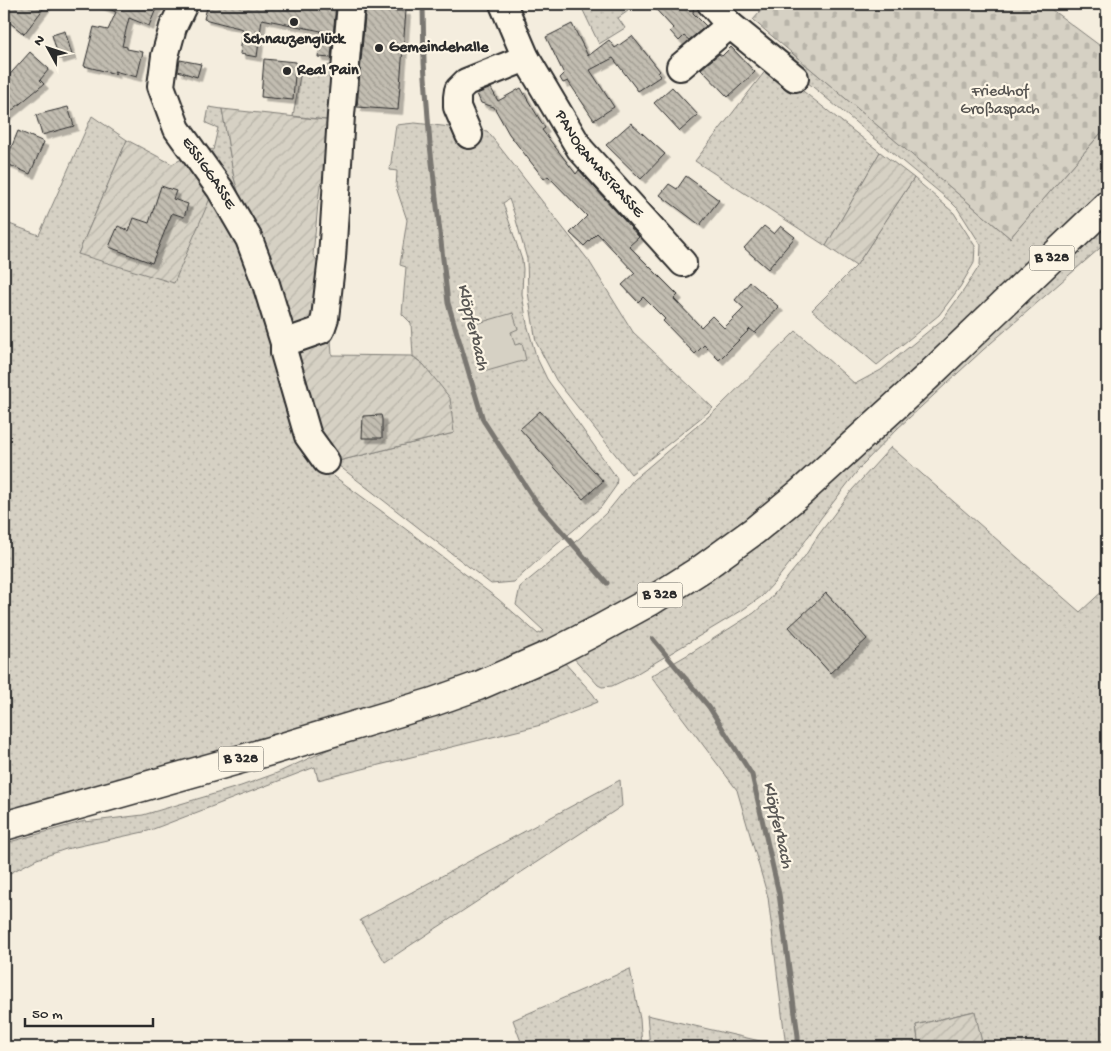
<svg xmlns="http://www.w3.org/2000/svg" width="1111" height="1051" font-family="'Gochi Hand',sans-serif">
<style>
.grass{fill:url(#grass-dots);stroke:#807e78}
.cemetery{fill:url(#cemetery-stones);stroke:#807e78}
.garden{fill:url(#garden-furrows);stroke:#807e78}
.pitch{fill:#d6d1c4;stroke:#807e78}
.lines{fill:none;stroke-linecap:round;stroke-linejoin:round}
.stream{stroke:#7a7771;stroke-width:5}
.building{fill:url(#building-back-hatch);stroke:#2b2b2b;filter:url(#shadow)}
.minor-casing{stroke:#2b2b2b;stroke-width:30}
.major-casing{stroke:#2b2b2b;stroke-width:31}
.minor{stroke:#fcf5e5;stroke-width:26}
.major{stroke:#fcf5e5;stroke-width:28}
.poi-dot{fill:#2b2b2b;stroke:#fcf5e5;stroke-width:2}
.labels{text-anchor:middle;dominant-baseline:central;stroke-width:4.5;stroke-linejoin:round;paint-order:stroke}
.shield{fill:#fcf5e5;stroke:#6a6863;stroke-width:1}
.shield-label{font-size:15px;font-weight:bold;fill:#2b2b2b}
.poi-label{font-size:16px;font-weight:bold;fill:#2b2b2b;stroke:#fcf5e5;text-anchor:start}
.park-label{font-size:16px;fill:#565451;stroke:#fcf5e5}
.street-label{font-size:16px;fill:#2b2b2b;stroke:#fcf5e5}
.water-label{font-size:18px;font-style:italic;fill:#595754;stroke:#fcf5e5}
</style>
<defs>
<pattern id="grass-dots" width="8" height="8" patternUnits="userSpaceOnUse" patternTransform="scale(1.25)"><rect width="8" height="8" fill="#d6d1c4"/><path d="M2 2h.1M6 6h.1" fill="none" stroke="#b8b4a9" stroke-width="1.8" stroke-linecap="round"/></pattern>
<pattern id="cemetery-stones" width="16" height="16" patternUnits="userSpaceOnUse" patternTransform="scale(1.25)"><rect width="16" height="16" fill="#d6d1c4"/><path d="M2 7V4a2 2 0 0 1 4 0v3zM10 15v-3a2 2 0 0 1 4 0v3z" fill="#b8b4a9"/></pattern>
<pattern id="garden-furrows" width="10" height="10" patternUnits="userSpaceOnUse" patternTransform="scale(1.25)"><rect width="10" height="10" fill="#d6d1c4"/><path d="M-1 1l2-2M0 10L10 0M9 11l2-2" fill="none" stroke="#b8b4a9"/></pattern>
<pattern id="building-back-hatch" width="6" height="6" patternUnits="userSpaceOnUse" patternTransform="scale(1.25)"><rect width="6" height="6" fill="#c2bdb1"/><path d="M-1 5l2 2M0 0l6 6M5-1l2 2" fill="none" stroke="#9e9a90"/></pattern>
<filter id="shadow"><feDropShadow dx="4.5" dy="4.5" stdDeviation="0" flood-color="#0004"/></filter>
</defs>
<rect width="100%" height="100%" fill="#f4edde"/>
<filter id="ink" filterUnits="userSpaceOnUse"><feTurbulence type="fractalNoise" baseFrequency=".02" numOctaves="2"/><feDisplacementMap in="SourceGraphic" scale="10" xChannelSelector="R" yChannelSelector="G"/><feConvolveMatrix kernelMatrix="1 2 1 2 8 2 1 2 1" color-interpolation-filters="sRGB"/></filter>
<g filter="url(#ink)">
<path class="grass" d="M580 4H623L628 11 618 18 625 28 599 44Z
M791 52 1010 238 1107 126V191L892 396 726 540 596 621 451 686 4 812V222L39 235 92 116 127 140 78 254 214 189 239 236 321 463 335 477 395 521 498 599 538 634 544 631 516 605 520 587 581 537 608 511 633 480 716 410 796 331 855 384 881 370 942 320 964 290 980 265 981 245 958 209 950 201 783 62Z
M340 61 334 121 293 116 300 76Z
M770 65 880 152 826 246 695 161Z
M209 107 222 109 234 178 248 223 197 146 213 150 218 128 206 123Z
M415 123 487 131 589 261 633 332 713 408 631 474 556 380 536 342 528 292 527 259 514 213 509 199 503 203 522 260 523 269 522 294 527 324 536 356 547 379 617 478 616 486 601 507 536 562 514 582 491 584 334 462 454 433 424 365 413 356 411 323 402 314 406 267 400 265 407 220 396 187 397 171 390 170 396 125Z
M914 178 954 213 975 246 974 263 960 287 939 315 877 365 812 310 856 266Z
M1107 218V242L983 350 897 429 863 464 821 518 793 559 774 583 761 597 741 611 631 677 612 686 602 687 598 685 571 655 603 640Z
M891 447 1080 612 1107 587V1047H983L974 1011 916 1025 919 1047H786L768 897 737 790 651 676 694 651 754 613 770 599 805 556 817 537 852 490Z
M562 660 593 694 598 702 541 725 318 780 315 767 148 831 66 849 37 859 10 873 6 843 85 821V822L143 815 241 786 277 773 353 738Z
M620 780 622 806 385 962 360 920Z
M630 969 640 1019 642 1047H523L513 1020Z
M647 1015 786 1047H650Z"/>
<path class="cemetery" d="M767 4H1044L1107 51V126L1010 238 753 20Z"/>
<path class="garden" d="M222 109 334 121 329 176 320 184 313 255 322 267 314 323 290 330 253 239 234 178Z
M127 140 172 164 190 155 214 189 174 283 78 254Z
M880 152 914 178 856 266 826 246Z
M331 340 332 355 412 356 424 365 450 398 454 433 334 462 312 434 293 352 313 344Z
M975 1011 983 1047H919L916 1025Z"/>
<path class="pitch" d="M513 313 518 329 511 332 515 345 522 343 526 360 487 371 475 324Z"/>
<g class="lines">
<path class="stream" d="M423 4 424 63 430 145 448 303 483 420 536 502 607 583
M653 639 709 707 752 775 779 894 798 1036V1047"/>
</g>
<path class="building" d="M4 4H47L24 34 4 18Z
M97 4H158L149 26 129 18 122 46 127 47V49L143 52 137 77 114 71 116 74 84 66 94 27 108 30 116 12Z
M208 4H336L331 58 318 57 321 31 262 19 257 57 240 54 243 29 204 19Z
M366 4H395V11H406L398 110 357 107Z
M651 4H694L693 13 706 26 689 40 684 36 679 41 670 31 673 28Z
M572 24 588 56 609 40 615 48 632 36 660 71 658 73 661 76 638 91 613 58 590 70 614 107 594 120 568 81 563 83 560 78 564 74 546 37Z
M65 31 72 55 59 59 52 35Z
M731 47 755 72 728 97 701 69 719 54 722 56Z
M30 52 49 69 40 80 44 84 4 117V81Z
M264 59 296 62 293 100 261 97Z
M180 60 201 64 197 77 178 71Z
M672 87 698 115 680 131 654 103Z
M491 88 498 101 521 88 529 102 545 128 542 130 576 174 579 170 639 237 629 246 678 295 674 299 701 327 712 316 724 328 744 308 735 300 750 282 779 307 755 333 750 329 719 360 704 345 695 354 663 321 665 319 643 297 638 302 622 285 635 273 597 233 584 246 570 233 587 216 548 176 544 179 509 134 494 107 481 103 477 94Z
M68 107 74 126 42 135 36 115Z
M631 123 665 154 641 179 606 145Z
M18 131 44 142 30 174 5 163Z
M686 176 719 200 700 225 660 195 669 184 677 189Z
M161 186 176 191 173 199 188 204 184 217 172 213 152 263 109 247 118 226 129 231 134 218 149 223Z
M764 226 774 234 781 226 795 237 768 269 744 248Z
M540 411 603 481 583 499 520 429Z
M381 415 382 419V438H362L363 416Z
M826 593 867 639 830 673 789 627Z"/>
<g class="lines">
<defs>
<g id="minor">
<path id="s1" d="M184 4 173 27 165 56 161 86 177 129 220 189 249 239 266 284 284 343"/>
<path id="s2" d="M503 4 526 58 580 149 683 263"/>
<path d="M711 4 730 25 795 78"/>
<path d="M680 67 730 25"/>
<path d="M469 135 457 107V97L458 90 466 82 526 58"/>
<path d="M326 461 308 436 284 353V343L321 330 325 318 332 258 341 115 351 4"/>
</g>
<path id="major" d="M4 826 270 751 433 702 478 686 551 654 598 630 651 601 703 568 754 531 800 493 926 378 1107 205"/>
</defs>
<use href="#minor" class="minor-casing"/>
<use href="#major" class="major-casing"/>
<use href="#minor" class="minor"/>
<use href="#major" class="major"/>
</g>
</g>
<g class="poi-dot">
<circle cx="294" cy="22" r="5"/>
<circle cx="379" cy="48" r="5"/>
<circle cx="287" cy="71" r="5"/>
</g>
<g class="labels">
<g class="shield">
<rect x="1029.5" y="245.5" width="45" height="25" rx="4"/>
<rect x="637.5" y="582.5" width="45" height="25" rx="4"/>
<rect x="218.5" y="746.5" width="45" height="25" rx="4"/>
</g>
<g class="shield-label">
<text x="1052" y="258">B 328</text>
<text x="660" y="595">B 328</text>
<text x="241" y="759">B 328</text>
</g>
<g class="poi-label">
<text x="294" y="40" text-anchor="middle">Schnauzenglück</text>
<text x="389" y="48">Gemeindehalle</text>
<text x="297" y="71">Real Pain</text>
</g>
<g class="park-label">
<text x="1000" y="92">Friedhof<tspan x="1000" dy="18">Großaspach</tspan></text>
</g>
<g class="street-label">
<text stroke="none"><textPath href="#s2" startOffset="188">PANORAMASTRASSE</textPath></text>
<text stroke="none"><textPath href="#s1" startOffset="186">ESSIGGASSE</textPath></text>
</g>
<g class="water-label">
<text transform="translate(472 327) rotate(76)">Klöpferbach</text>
<text transform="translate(777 825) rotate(77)">Klöpferbach</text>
</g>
</g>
<rect width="1111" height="1051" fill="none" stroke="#fcf5e5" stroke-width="20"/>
<rect x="10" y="10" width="1091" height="1031" fill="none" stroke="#2b2b2b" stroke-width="2" filter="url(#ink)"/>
<g transform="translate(48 48) rotate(310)" stroke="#fcf5e5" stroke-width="4" paint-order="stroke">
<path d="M0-4L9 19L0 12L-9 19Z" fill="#2b2b2b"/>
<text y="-8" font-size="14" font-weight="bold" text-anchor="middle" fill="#2b2b2b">N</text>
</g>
<path d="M25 1018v8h128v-8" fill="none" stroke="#2b2b2b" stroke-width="2.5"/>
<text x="32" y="1018" font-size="15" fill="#2b2b2b" stroke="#fcf5e5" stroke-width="4" paint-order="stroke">50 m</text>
</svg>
